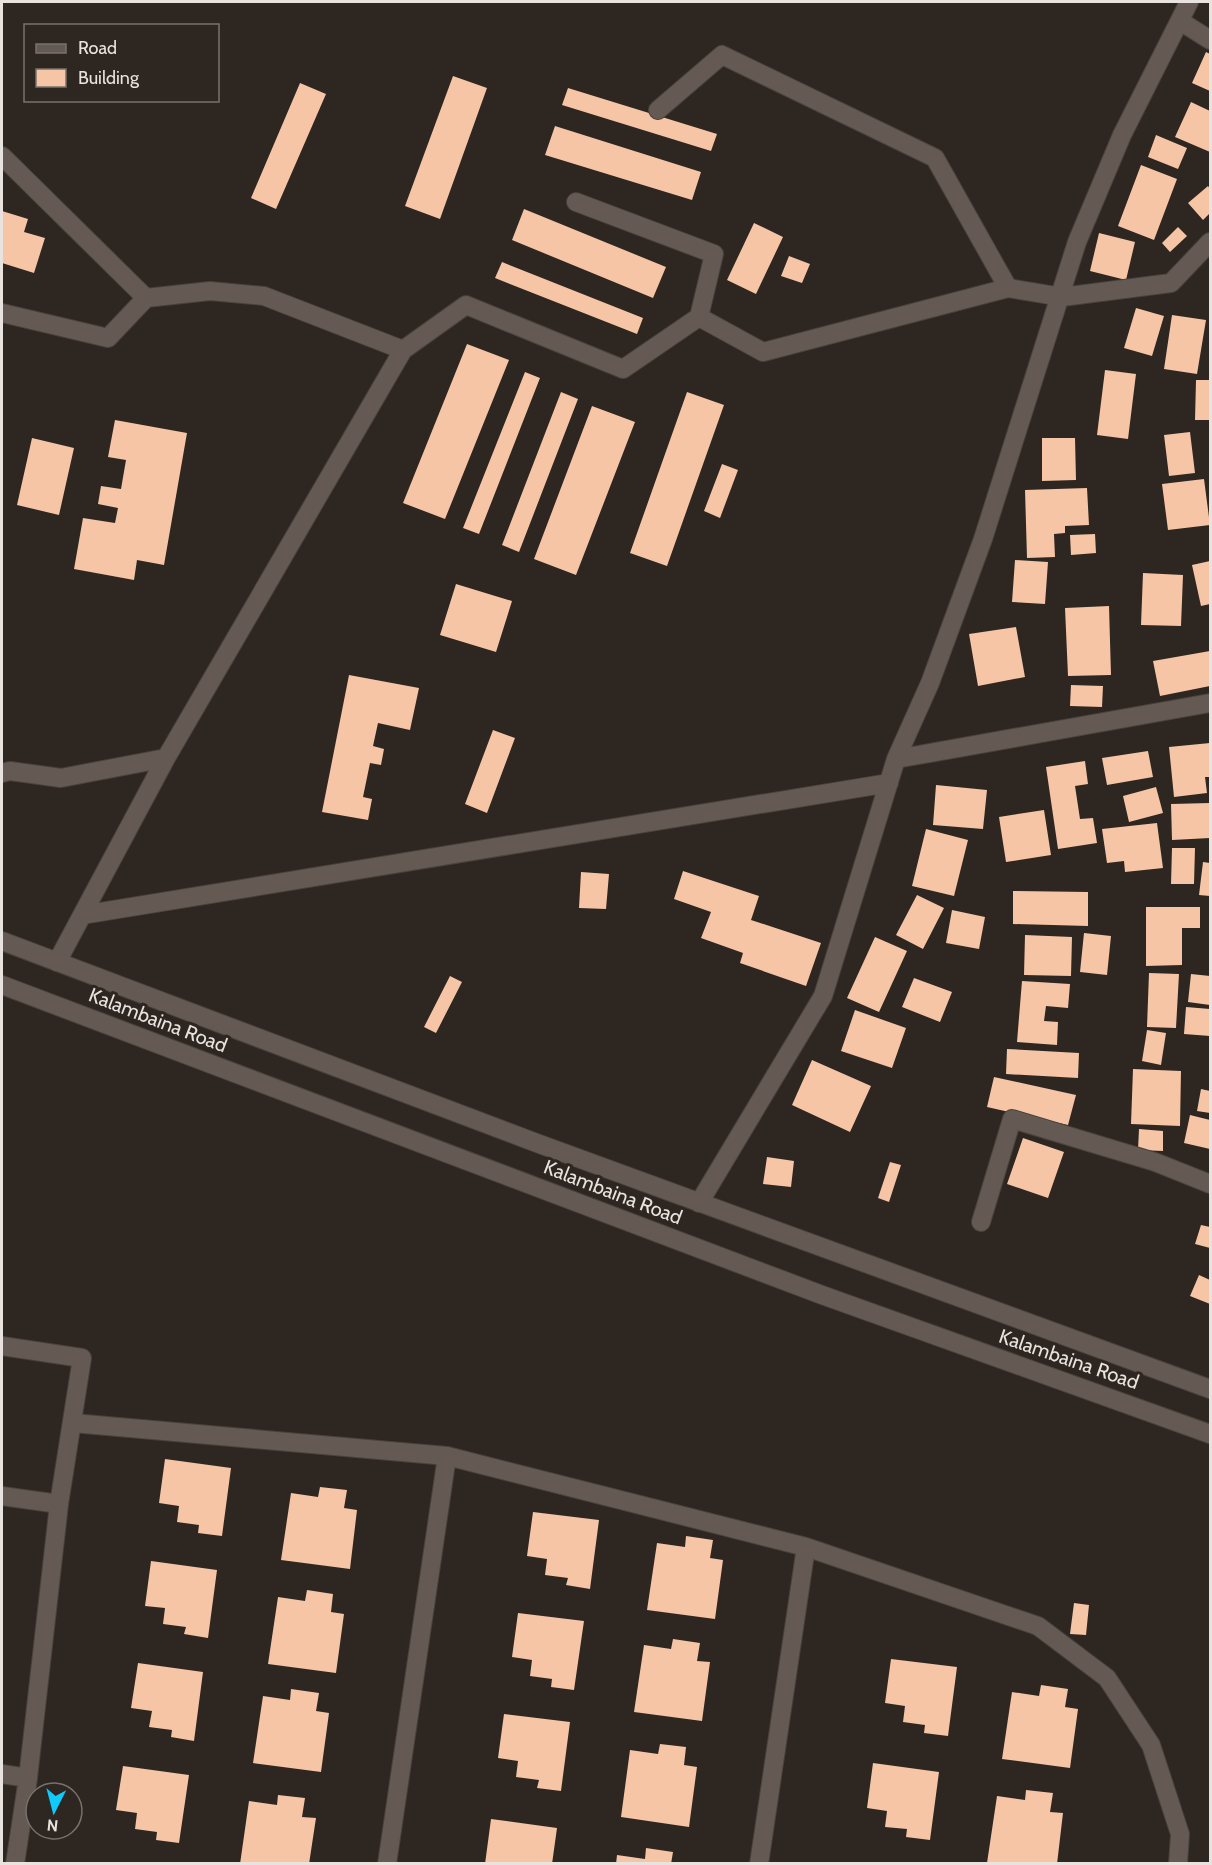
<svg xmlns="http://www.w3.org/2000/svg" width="1212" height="1865" font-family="Cabin,sans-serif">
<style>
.building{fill:#f5c5a6}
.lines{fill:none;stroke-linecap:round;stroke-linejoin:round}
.street-casing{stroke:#48423d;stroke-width:20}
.secondary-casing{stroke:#48423d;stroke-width:20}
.street{stroke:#645a53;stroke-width:18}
.secondary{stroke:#645a53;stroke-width:18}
.labels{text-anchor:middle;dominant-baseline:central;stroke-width:6;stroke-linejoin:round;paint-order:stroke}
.street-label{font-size:20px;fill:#e8e3df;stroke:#2e2620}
</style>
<rect width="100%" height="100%" fill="#2e2620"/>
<path class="building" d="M1206 52 1210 54V91L1192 83Z
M453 76 487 88 440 219 405 206Z
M300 83 326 94 276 209 251 198Z
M568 88 717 134 711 151 562 105Z
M1191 102 1210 111V152L1175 137Z
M555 126 701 172 692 200 545 155Z
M1156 135 1187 148 1178 169 1148 157Z
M1141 165 1177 179 1154 240 1118 226Z
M1208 186 1210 189V213L1203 220 1188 203Z
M524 209 666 267 653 298 512 240Z
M2 211 28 219 24 232 45 238 34 273 2 263Z
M754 223 783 237 756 294 727 280Z
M1178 227 1187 236 1170 252 1162 243Z
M1099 233 1135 242 1126 280 1090 271Z
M789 256 810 264 802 283 781 276Z
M502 262 643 318 637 334 495 278Z
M1136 308 1164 316 1152 356 1124 348Z
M1172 315 1206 320 1197 374 1164 369Z
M467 344 509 360 445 519 403 503Z
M1105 370 1136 374 1128 439 1097 435Z
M525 372 540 378 479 534 463 528Z
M1196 380H1210V420H1195Z
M561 392 578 399 519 552 502 545Z
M687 392 724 405 667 566 630 553Z
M592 406 635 422 576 575 534 559Z
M115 420 187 433 164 565 137 560 134 580 74 569 83 518 115 523 118 508 98 504 101 486 121 489 126 460 108 457Z
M1190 432 1195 473 1169 476 1164 435Z
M32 438 74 448 59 515 17 505Z
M1042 438H1075L1076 480 1042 481Z
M722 464 738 470 720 518 704 511Z
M1204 479 1210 525 1168 530 1162 484Z
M1087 488 1089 525 1065 526V533L1054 534 1055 557 1027 558 1025 490Z
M1095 534 1096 553 1071 555 1070 535Z
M1015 560 1048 562 1045 604 1012 602Z
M1210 561V604L1201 606 1192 565Z
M1143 573 1183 575 1181 626 1141 625Z
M456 584 512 601 496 652 440 635Z
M1109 606 1111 675 1068 676 1065 608Z
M1016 627 1025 677 978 686 969 634Z
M1210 651V686L1160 696 1153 661Z
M349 675 419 688 410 730 378 723 373 746 384 749 381 765 370 763 363 797 372 799 368 820 322 812Z
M1071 685 1103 686 1102 707 1070 706Z
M493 730 515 738 487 813 465 804Z
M1210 743V777H1205L1207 793 1174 797 1169 747Z
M1148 751 1153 777 1107 785 1102 758Z
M1085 761 1088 784 1075 786 1080 819 1093 818 1097 843 1058 849 1046 767Z
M936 785 987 790 983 829 933 825Z
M1156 787 1163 813 1129 822 1123 796Z
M1210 803V838L1172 840 1171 804Z
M1044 810 1051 855 1006 862 999 817Z
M1157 823 1163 868 1125 872 1124 861 1107 863 1102 829Z
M926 829 968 840 954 896 912 886Z
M1172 848H1195L1194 884H1171Z
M1203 862 1210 863V896L1199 895Z
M683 871 759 896 751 920 821 943 806 986 740 963 743 953 701 938 711 912 674 899Z
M581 872 609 874 606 909 579 908Z
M1013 891 1088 892V926L1013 924Z
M917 895 944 908 923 949 896 935Z
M1146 907H1200V928H1182V965L1146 966Z
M952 910 985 917 979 949 946 943Z
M1084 933 1111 936 1107 975 1080 972Z
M1025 935 1072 937 1071 976 1024 975Z
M875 937 907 951 879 1012 847 998Z
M1149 973 1179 974 1176 1028 1147 1027Z
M1191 974 1210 976V1005L1188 1002Z
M450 976 462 982 436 1033 424 1027Z
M914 978 952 992 940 1022 902 1007Z
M1022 981 1070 984 1068 1008 1046 1006 1044 1021 1058 1022 1057 1045 1017 1042Z
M1186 1007 1210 1009V1036L1184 1034Z
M855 1010 906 1028 892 1068 841 1051Z
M1147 1030 1166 1033 1161 1065 1142 1061Z
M1007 1049 1079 1053 1078 1078 1006 1074Z
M812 1060 871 1086 850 1132 792 1105Z
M1133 1069 1181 1071 1180 1126 1131 1124Z
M994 1077 1076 1095 1068 1125 987 1107Z
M1201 1089 1210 1091V1113L1197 1111Z
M1190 1115 1210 1120V1149L1184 1143Z
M1139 1129 1163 1131V1151L1138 1150Z
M1023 1138 1064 1152 1048 1198 1007 1184Z
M767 1157 794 1161 791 1187 763 1184Z
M890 1162 901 1165 889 1202 878 1198Z
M1201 1225 1210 1227V1248L1195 1244Z
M1199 1275 1210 1280V1304L1190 1296Z
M165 1459 231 1468 222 1536 198 1533 199 1525 177 1522 179 1506 159 1503Z
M320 1487 347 1490 344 1508 357 1510 350 1569 281 1560 291 1493 318 1497Z
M533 1512 599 1520 590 1589 566 1585 568 1578 545 1575 547 1559 527 1556Z
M686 1536 713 1540 710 1558 723 1560 715 1619 647 1610 657 1543 685 1547Z
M151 1561 217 1570 208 1638 184 1634 186 1627 163 1624 165 1608 145 1606Z
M307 1590 333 1594 331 1612 344 1614 336 1673 268 1664 278 1597 305 1601Z
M1074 1603 1089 1605 1086 1635 1070 1634Z
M518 1613 584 1621 574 1690 551 1687 552 1679 530 1676 532 1660 512 1657Z
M673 1639 700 1643 697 1661 710 1662 702 1721 634 1712 644 1645 671 1649Z
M891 1659 957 1667 948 1736 924 1733 925 1725 903 1722 905 1706 885 1703Z
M138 1663 203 1672 194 1741 171 1737 172 1730 149 1727 152 1711 131 1708Z
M1041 1685 1068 1689 1065 1707 1078 1709 1070 1768 1002 1759 1012 1692 1039 1696Z
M291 1689 319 1693 316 1711 329 1713 321 1772 253 1763 263 1696 290 1700Z
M504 1714 570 1722 561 1791 537 1788 539 1780 516 1777 518 1761 498 1758Z
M660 1744 686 1747 684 1765 697 1767 689 1827 621 1817 630 1750 658 1754Z
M873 1763 939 1772 930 1840 906 1837 907 1829 885 1827 887 1811 867 1808Z
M123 1766 189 1775 179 1843 156 1840 157 1832 135 1829 137 1813 116 1810Z
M1026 1790 1053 1793 1050 1812 1063 1813 1057 1864 987 1863 997 1796 1025 1800Z
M278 1795 305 1798 302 1817 316 1818 309 1864H240L249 1801 277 1805Z
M491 1819 557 1828 552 1864H485Z
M646 1848 673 1852 671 1864H616L617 1855 645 1859Z"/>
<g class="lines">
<defs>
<path id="street" d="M1180 21 1210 40
M658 110 722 55 935 158 1008 288 1062 297 1171 283 1210 242
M2 156 146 298
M576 202 714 254 699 317 763 352 1008 288
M2 313 108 338 146 298 210 291 264 296 403 350
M896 759 1210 703
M2 773 10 771 61 778 166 758
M82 915 889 783
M57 962 166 758 403 350 466 305 623 369 699 317
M699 1203 823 996 896 759 930 683 983 539 1077 242 1122 135 1189 2
M981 1222 1012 1119 1155 1162 1210 1184
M2 1346 82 1358 59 1504 28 1778 15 1864
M73 1423 447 1456 806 1547 1038 1626 1107 1678 1151 1745 1180 1834 1178 1864
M2 1496 59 1504
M2 1774 28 1778
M387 1864 447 1456
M759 1864 806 1547"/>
<path id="secondary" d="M2 941 534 1142 1210 1389
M2 985 822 1295 1210 1434"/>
</defs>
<use href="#street" class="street-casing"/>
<use href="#secondary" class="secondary-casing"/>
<use href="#street" class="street"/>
<use href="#secondary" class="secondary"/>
</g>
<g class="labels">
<g class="street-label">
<text transform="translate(158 1020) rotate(21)">Kalambaina Road</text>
<text transform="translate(613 1192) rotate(21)">Kalambaina Road</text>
<text transform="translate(1069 1359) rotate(19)">Kalambaina Road</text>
</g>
</g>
<rect width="1212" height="1865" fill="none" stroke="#e8e3df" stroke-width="6"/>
<rect x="24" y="24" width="195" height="78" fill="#2e2620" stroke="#78726c" stroke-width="1.5"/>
<rect x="36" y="44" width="30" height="9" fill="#645a53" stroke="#78726c" stroke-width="1.5"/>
<text x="78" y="54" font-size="18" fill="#e8e3df">Road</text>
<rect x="36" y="69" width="30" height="18" fill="#f5c5a6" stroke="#78726c" stroke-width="1.5"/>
<text x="78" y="84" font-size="18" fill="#e8e3df">Building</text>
<g transform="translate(54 1811) rotate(186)"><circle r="28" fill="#2e2620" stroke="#78726c" stroke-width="1.5"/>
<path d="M0-4.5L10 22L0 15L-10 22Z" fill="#0fcafa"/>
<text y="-9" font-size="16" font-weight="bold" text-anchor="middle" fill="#e8e3df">N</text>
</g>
</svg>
